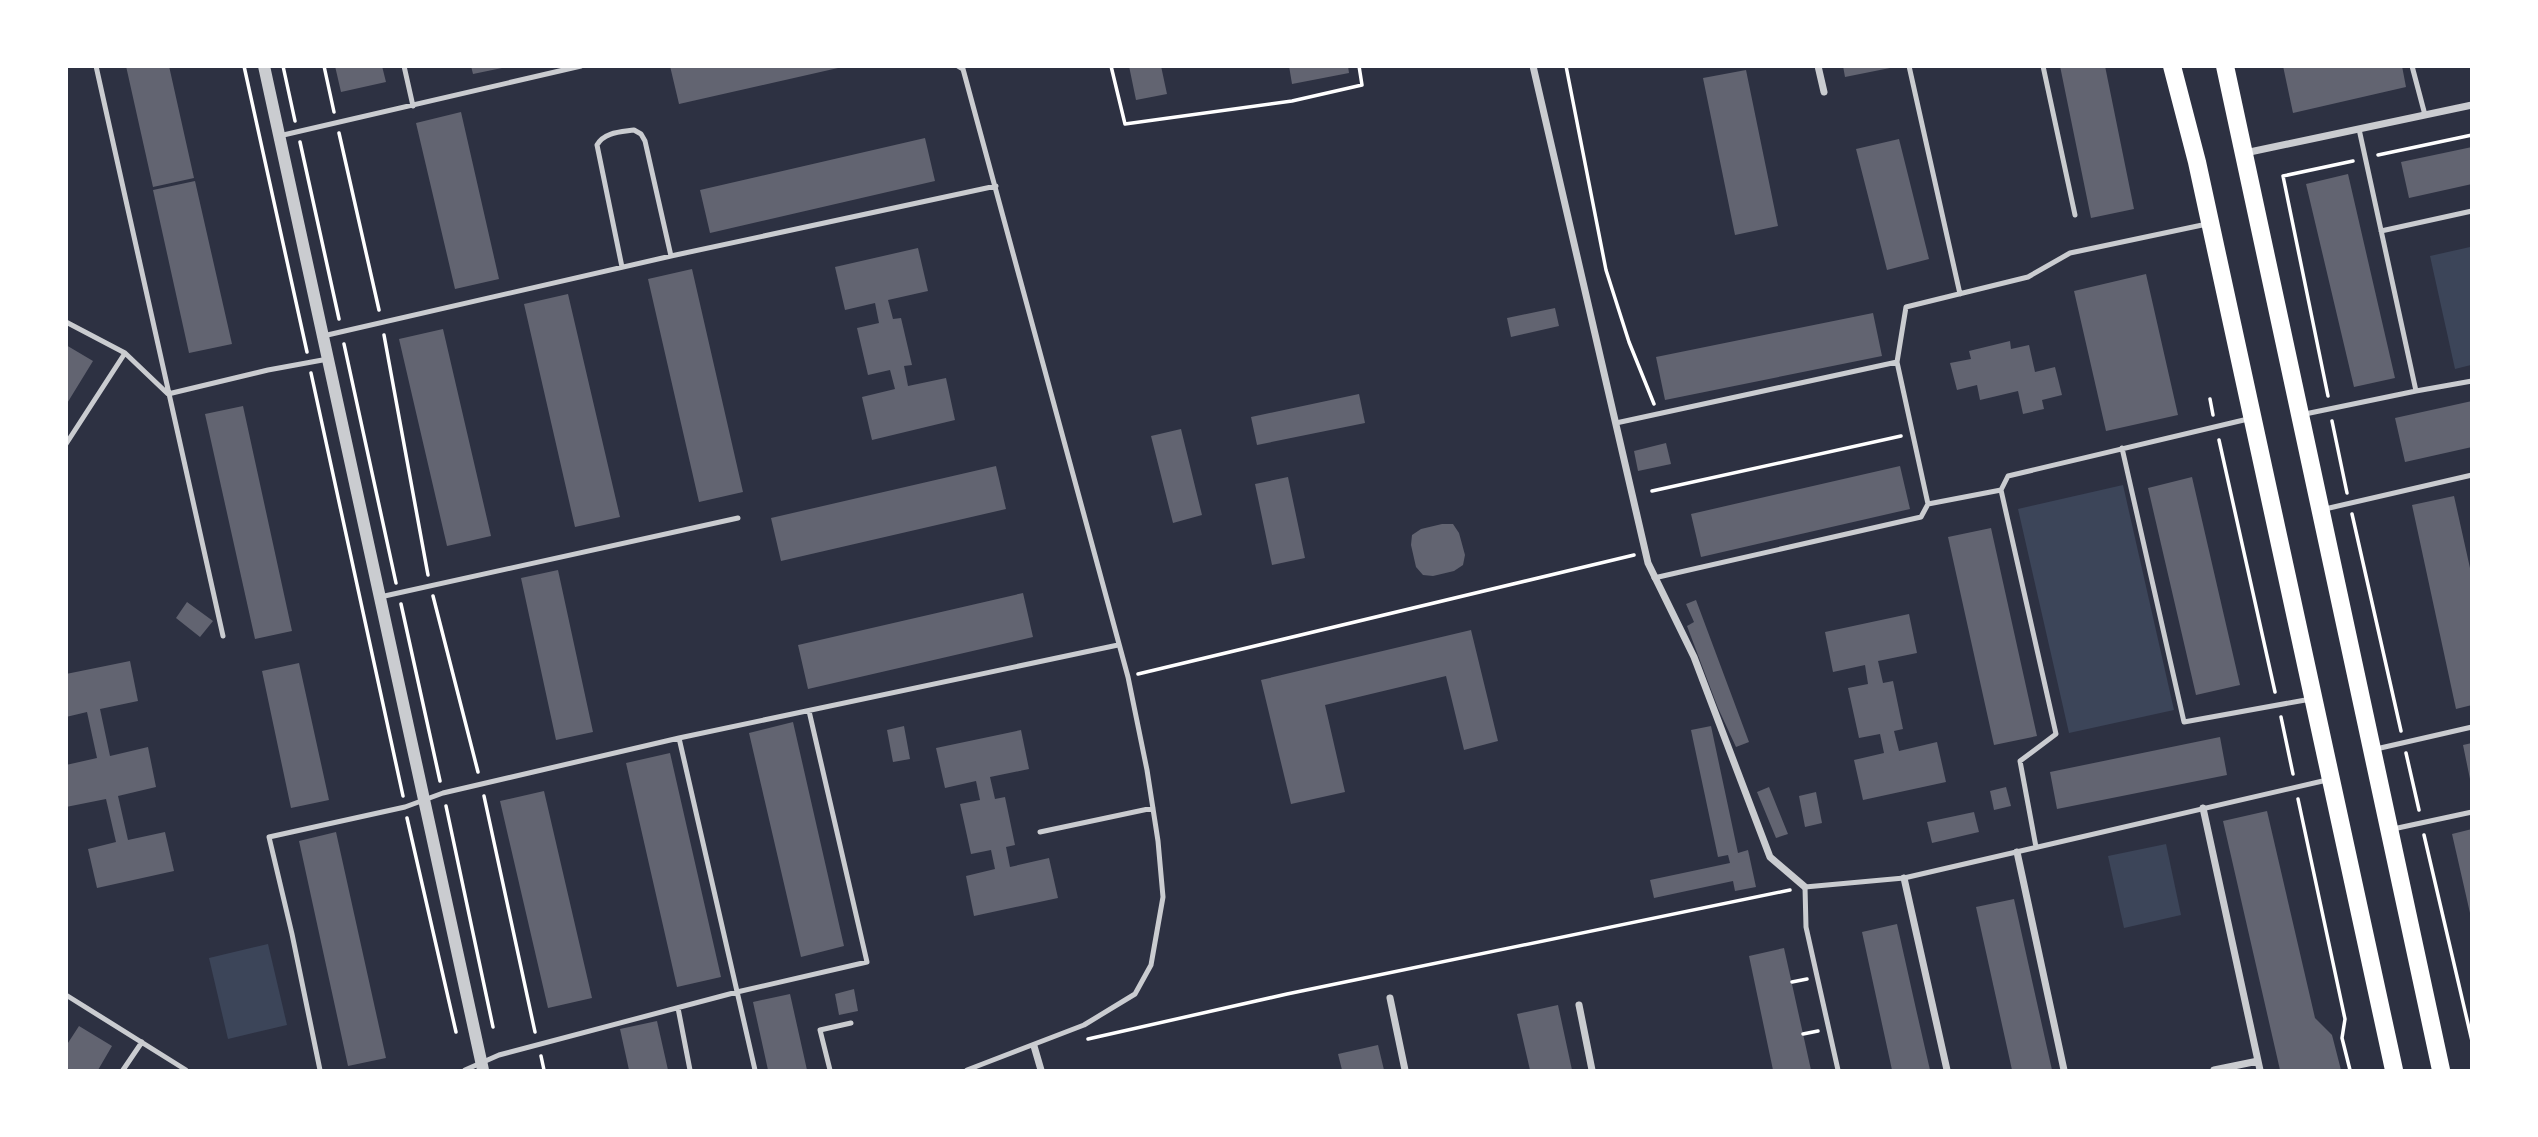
<svg xmlns="http://www.w3.org/2000/svg" width="2538" height="1137" font-family="Barlow,sans-serif">
<style>
.green{fill:#3c4559}
.building{fill:#626471}
.lines{fill:none;stroke-linecap:round;stroke-linejoin:round}
.path{stroke:#fff;stroke-width:3.5}
.service{stroke:#caccd0;stroke-width:5}
.minor{stroke:#caccd0;stroke-width:7}
.tertiary{stroke:#caccd0;stroke-width:12}
.primary{stroke:#fff;stroke-width:18}
</style>
<rect width="100%" height="100%" fill="#2d3142"/>
<path class="green" d="M2470 247 2471 365 2455 369 2430 256Z
M2123 485 2174 710 2069 733 2018 509Z
M2166 844 2181 915 2124 928 2108 856Z
M268 944 287 1025 228 1039 209 958Z"/>
<path class="building" d="M126 66H169L194 178 153 187Z
M335 66H382L386 82 341 92Z
M471 66H502V68L473 74Z
M670 66H838V68L679 104Z
M1129 66H1161L1167 94 1136 100Z
M1289 66H1348L1349 73 1292 84Z
M1843 66H1890V68L1845 77Z
M2060 66H2105L2134 209 2091 218Z
M2283 66H2402L2406 87 2293 113Z
M1746 70 1778 226 1735 235 1703 78Z
M461 112 499 279 455 289 416 123Z
M925 138 935 181 710 233 700 190Z
M1899 139 1929 259 1887 270 1856 149Z
M2472 147V184L2409 198 2401 162Z
M2348 174 2395 378 2354 387 2306 184Z
M195 181 232 344 189 353 153 190Z
M918 248 928 291 888 300 893 319 901 318 912 365 904 366 908 386 946 378 955 420 872 440 862 397 895 389 890 370 868 375 857 328 879 323 875 303 845 310 835 267Z
M692 269 743 492 699 502 648 279Z
M2146 274 2178 415 2106 431 2074 291Z
M568 294 620 517 575 527 524 304Z
M1555 308 1559 326 1511 337 1507 318Z
M1873 313 1882 356 1665 400 1656 357Z
M443 329 491 536 447 546 399 339Z
M2010 341 2011 349 2029 345 2035 372 2055 367 2062 395 2042 400 2044 409 2023 414 2018 391 1980 400 1977 385 1957 390 1950 363 1971 359 1969 351Z
M66 345 93 361 66 405Z
M1359 394 1365 423 1257 445 1251 417Z
M2472 401V447L2405 462 2395 418Z
M243 406 292 631 255 639 205 414Z
M1181 429 1202 515 1173 523 1151 436Z
M1666 443 1671 464 1638 471 1634 451Z
M996 466 1006 509 781 561 771 518Z
M1900 466 1910 509 1701 557 1691 514Z
M1288 477 1305 558 1272 565 1255 484Z
M2192 477 2240 685 2196 695 2148 488Z
M2454 496 2472 577V705L2456 709 2412 505Z
M1442 524H1453L1459 533 1465 555 1463 565 1454 571 1433 576 1423 575 1416 567 1411 545 1412 535 1421 529Z
M1991 528 2037 736 1994 745 1948 537Z
M558 570 593 732 556 740 521 578Z
M1023 593 1033 637 808 689 798 645Z
M1696 600 1749 742 1736 747 1718 708 1687 626 1694 622 1686 604Z
M187 602 213 621 200 637 176 618Z
M1909 614 1917 653 1878 661 1883 683 1893 681 1903 729 1894 731 1899 751 1937 742 1946 782 1863 800 1854 760 1884 753 1880 734 1859 738 1848 688 1868 684 1865 665 1833 672 1825 632Z
M1471 630 1498 741 1464 750 1446 676 1325 705 1345 792 1291 804 1261 680Z
M130 661 138 701 100 709 110 756 148 747 156 787 118 796 128 840 165 832 174 871 97 888 88 849 116 842 106 799 66 807V765L97 758 87 712 66 717V674Z
M299 663 329 800 291 808 262 671Z
M793 722 844 946 801 957 749 733Z
M904 726 910 759 893 762 887 730Z
M1711 726 1738 853 1748 850 1756 887 1735 891 1733 881 1654 898 1650 880 1730 863 1728 855 1718 857 1691 730Z
M1021 730 1029 769 990 777 995 799 1005 797 1015 845 1006 847 1010 867 1049 858 1058 898 974 916 966 876 995 869 991 850 971 854 960 804 980 800 976 781 945 788 936 748Z
M2220 737 2227 775 2057 809 2050 772Z
M2472 743V778L2470 779 2463 745Z
M670 753 721 977 677 987 626 763Z
M1769 787 1788 834 1776 838 1757 792Z
M2006 787 2011 806 1994 810 1990 791Z
M544 791 592 998 548 1008 500 801Z
M1816 792 1822 823 1805 827 1799 796Z
M2267 811 2315 1018 2332 1035 2341 1070H2280L2223 821Z
M1974 812 1979 832 1932 843 1927 822Z
M2472 829V913H2470L2452 834Z
M336 832 386 1058 348 1066 299 841Z
M2014 899 2033 985 2052 1070H2012L1976 907Z
M1897 924 1916 1009 1930 1070H1892L1862 932Z
M1784 948 1811 1070H1773L1749 956Z
M854 989 858 1011 839 1015 835 994Z
M790 994 807 1070H768L753 1002Z
M1558 1005 1572 1070H1530L1517 1014Z
M657 1021 668 1070H629L620 1029Z
M79 1026 112 1046 98 1070H66V1046Z
M1378 1045 1384 1070H1342L1338 1054Z"/>
<g class="lines">
<path class="path" d="M244 66 307 352
M283 66 295 121
M324 66 334 112
M1111 66 1125 124 1292 101 1362 85 1359 66
M1566 66 1606 270 1629 342 1654 404
M339 133 379 310
M300 142 339 319
M2378 155 2472 135
M384 335 428 575
M344 344 396 583
M311 373 403 796
M2328 396 2283 176 2353 161
M2210 399 2213 415
M2332 421 2347 493
M2219 440 2275 692
M1652 491 1901 436
M2352 514 2401 731
M433 596 478 772
M401 604 440 781
M1138 674 1634 555
M2281 717 2293 774
M2406 753 2419 810
M484 796 535 1032
M2298 799 2345 1019 2342 1038 2350 1070
M446 806 493 1027
M407 818 456 1032
M2424 835 2472 1041
M1792 982 1807 979
M1803 1034 1818 1031
M1088 1039 1287 994 1790 890
M541 1056 544 1070"/>
<path class="service" d="M96 66 223 636
M404 66 413 106
M958 66 963 69 1128 677 1147 770 1158 841 1163 897 1151 965 1135 994 1084 1025 967 1070
M1909 66 1960 294
M2043 66 2075 215
M2412 66 2425 115
M279 136 581 66
M2381 231 2472 211
M622 267 597 145C604 132 621 132 634 130L641 134 645 141 671 256
M66 322 125 353 168 394 268 370 328 359
M323 336 671 256 996 186
M2416 391 2472 381
M2305 414 2416 391 2359 129
M1616 423 1897 362
M66 444 125 353
M2122 448 2184 722 2311 699
M2001 490 2056 734 2020 761 2036 847
M1928 504 1897 362 1906 307 2028 277 2070 253 2207 224
M2325 509 2472 475
M1654 578 1921 517 1928 504 2001 490 2008 476 2248 419
M380 597 738 518
M679 738 755 1070
M2376 749 2472 727
M2393 829 2472 812
M1040 832 1153 808
M66 995 186 1070
M678 1008 690 1070
M123 1070 142 1042
M320 1070 292 934 269 837 405 807 443 793 679 738 1118 645
M465 1070 499 1055 737 992 867 962 809 711
M830 1070 820 1030 851 1023
M1838 1070 1806 927 1805 887 1904 878 2327 780"/>
<path class="minor" d="M1533 66 1648 563 1694 657 1770 857 1805 887
M1818 66 1824 92
M2245 153 2472 105
M2203 808 2260 1070
M2017 852 2064 1070
M1904 878 1947 1070
M1390 998 1405 1070
M1579 1005 1592 1070
M1034 1046 1041 1070
M2214 1070 2258 1061"/>
<path class="tertiary" d="M264 66 483 1070"/>
<path class="primary" d="M2172 66 2197 162 2394 1070
M2225 66 2441 1070"/>
</g>
<rect width="2538" height="1137" fill="none" stroke="#ffffff" stroke-width="136"/>
</svg>
